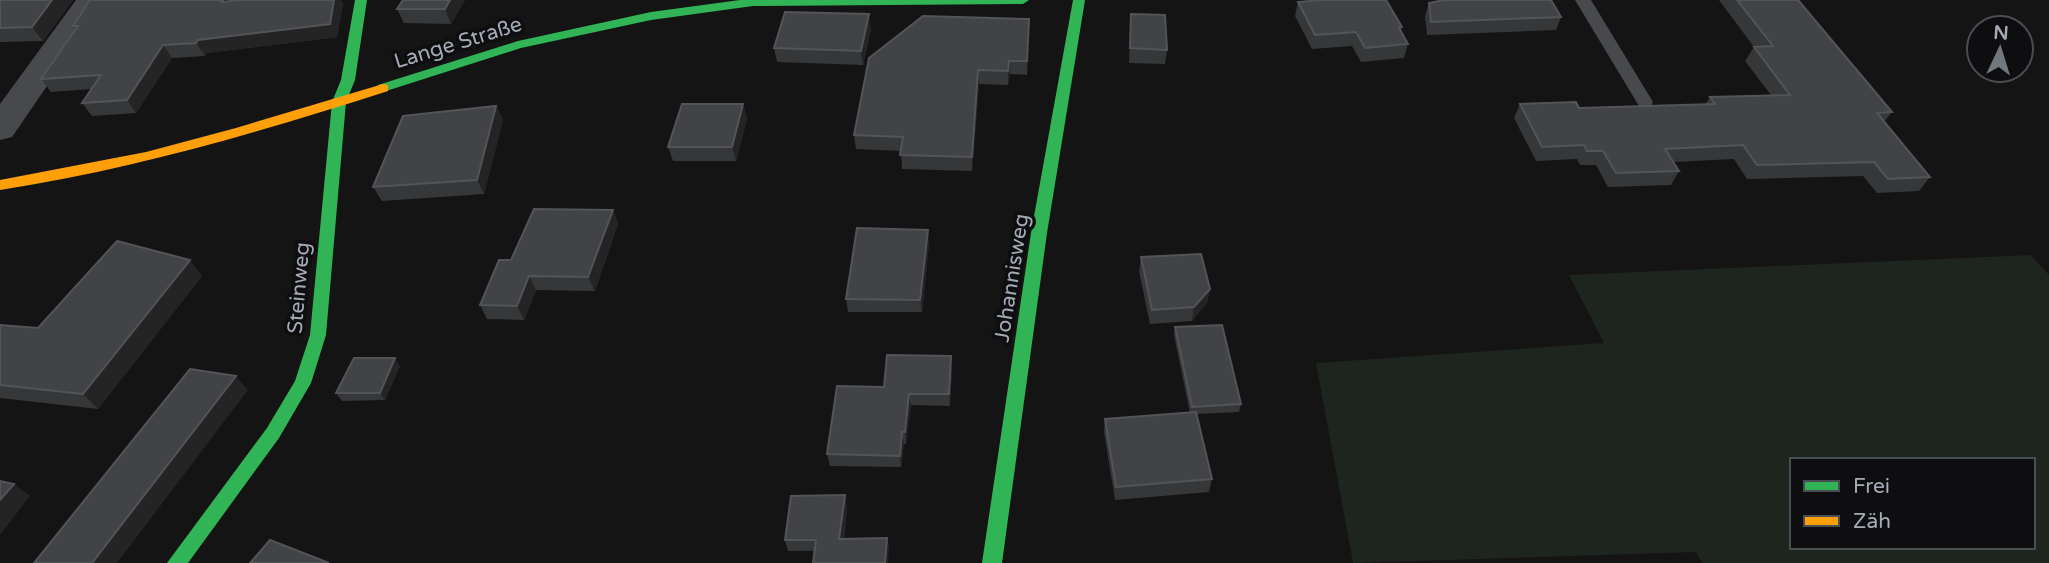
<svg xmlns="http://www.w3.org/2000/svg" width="2049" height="563" font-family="'Varela Round',sans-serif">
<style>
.green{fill:#1e241e;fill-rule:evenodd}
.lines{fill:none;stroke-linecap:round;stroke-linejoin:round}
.lane{fill:#48494c;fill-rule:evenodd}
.street{fill:#48494c;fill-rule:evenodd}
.fast{fill:#30b455;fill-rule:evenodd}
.slow{fill:#ff9f0a;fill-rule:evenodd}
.wall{fill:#363739}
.shaded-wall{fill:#242425}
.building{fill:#424347;stroke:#525458;stroke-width:2}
.labels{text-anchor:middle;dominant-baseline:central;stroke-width:7;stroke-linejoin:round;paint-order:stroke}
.street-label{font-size:21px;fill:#a5abb5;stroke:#0e0e10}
</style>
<rect width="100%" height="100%" fill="#141414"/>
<path class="green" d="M2031 255 2049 275V563H1702L1696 552 1353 563 1316 363 1604 343 1569 275ZM1792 460H2033V547H1792Z"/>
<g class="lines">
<path class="lane" d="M1575 0H1591L1653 102 1651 106H1639Z"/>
<path class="street" d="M76 0H106L12 137 0 140V104Z"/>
<path class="fast" d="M355 0H367L355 80 346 102 326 335 311 383 279 438 188 563H167L267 428 295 381 310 335 332 102 341 80Z
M740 0H1029L1023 4 753 6 651 20 521 48 383 92 376 88 378 85 518 41 651 12Z
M1073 0H1085L1047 233 1002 563H982L1031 233Z"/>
<path class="slow" d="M383 84 388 85V91C260 132 133 169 0 190V180L146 152 236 128Z"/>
</g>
<path class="wall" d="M0 0H73L43 41 0 42Z
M465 0 451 24 404 23 397 9Z
M1719 0H1798L1892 112 1884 122 1930 177 1919 191 1877 193 1863 176 1747 179 1734 159 1674 162 1679 171 1671 185 1608 187 1596 165H1580L1577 159 1536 161 1514 118 1520 104 1579 108 1705 105 1710 97 1771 95 1745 61 1754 47Z
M1298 2 1402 27 1401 32 1408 44 1404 58 1361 62 1352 46 1312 49 1295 16Z
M343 3 337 37 206 53 205 56 172 58 136 113 92 116 82 103 91 89 51 92 41 79 75 30 73 26Z
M1429 3 1561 17 1556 30 1427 35 1425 16Z
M1131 14 1167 50 1165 64 1129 63Z
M1029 19 1027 75 1010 74 1008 85 979 84 972 171 902 169 901 151 856 149 854 135Z
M871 29 863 65 777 62 774 48Z
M743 104 747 119 736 161H673L668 147Z
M496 106 503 120 484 194 382 201 373 187Z
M613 210 618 224 595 291 536 290 524 320 487 319 480 305 511 260Z
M929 243 922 312H848L846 299Z
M1141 257 1210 289 1207 303 1192 321 1150 324 1139 271Z
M202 276 98 409 0 398V325L38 328Z
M1175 327 1241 404 1239 412 1196 414 1212 479 1209 492 1115 500 1104 432 1105 419 1190 413 1174 335Z
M400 366 385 400 342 401 336 393Z
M952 368 950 406 911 405 906 444H904L901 467 830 466 827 454 884 387Z
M845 495 847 507 844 539 887 538 889 550 788 551 785 540Z"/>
<path class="shaded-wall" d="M52 0H73L43 41 32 27Z
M334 0H341L343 3 337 37 206 53 205 56 196 43 198 40Z
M450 0H465L451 24 445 9Z
M869 14 871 29 863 65 861 51Z
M163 45 172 58 136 113 127 100Z
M1009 61 1010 74 1008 85V71Z
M978 70 979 84 972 171V157Z
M743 104 747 119 736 161 732 147Z
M496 106 503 120 484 194 477 180Z
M613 210 618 224 595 291 588 277Z
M928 230 929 243 922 312 920 300Z
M190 260 202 276 98 409 83 394Z
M529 276 536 290 524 320 517 306Z
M1210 289 1207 303 1192 321 1194 307Z
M951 356 952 368 950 406 949 394Z
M395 358 400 366 385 400 380 393Z
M236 376 248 390 117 563H92Z
M909 394 911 405 906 444 905 432Z
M902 432 904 444 901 467 900 456Z
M14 484 30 496 0 535V500Z
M845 495 847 507 842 550 839 539Z
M887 538 889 550 888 563H885Z"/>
<path class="building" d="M0 0H52L32 27 0 28Z
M90 0H223L222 2 238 0H334L330 24 198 40 196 43 163 45 127 100 82 103 101 75 41 79 78 26H73Z
M403 0H450L445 9H397Z
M1322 0H1386L1402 27 1399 28 1408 44 1365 48 1356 32 1315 35 1298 2Z
M1444 0H1551L1561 17 1431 22 1429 3Z
M1737 0H1798L1892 112 1877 113 1930 177 1888 179 1874 162 1757 165 1743 145 1665 149 1679 171 1616 173 1603 151H1587L1584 145 1542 147 1520 104 1576 102 1579 108 1715 104 1710 97 1790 95 1754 47 1773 46Z
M785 12 869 14 861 51 774 48Z
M1131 14 1165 15 1167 50 1130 48Z
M923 16 1029 19 1027 61H1009L1008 71 978 70 972 157 900 155 903 137 854 135 869 58Z
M682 104H743L732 147H668Z
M496 106 477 180 373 187 403 116Z
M534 209 613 210 588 277 529 276 517 306 480 305 499 260H511Z
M857 228 928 230 920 300 846 299Z
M117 241 190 260 83 394 0 385V325L38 328Z
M1201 254 1210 289 1194 307 1152 310 1141 257Z
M1222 325 1241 404 1192 407 1175 327Z
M887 355 951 356 949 394H909L905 432H902L900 456 827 454 837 386 884 387Z
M354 358H395L380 393H336Z
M190 369 236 376 92 563H34Z
M1196 412 1212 479 1116 487 1105 419Z
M0 481 14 484 0 500Z
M845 495 839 539 887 538 885 563H813L816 540H785L791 496Z
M270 540 329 563H250Z"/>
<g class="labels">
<g class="street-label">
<text transform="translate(458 43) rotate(-17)">Lange Straße</text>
<text transform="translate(1012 278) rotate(-81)">Johannisweg</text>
<text transform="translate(299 288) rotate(-85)">Steinweg</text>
</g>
</g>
<rect x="1790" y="458" width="245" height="91" fill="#0e0e10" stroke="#4a4d52" stroke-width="2"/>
<rect x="1804" y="481" width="35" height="10" fill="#30b455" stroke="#4a4d52" stroke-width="2"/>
<text x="1853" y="493" font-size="21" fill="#a5abb5">Frei</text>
<rect x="1804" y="516" width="35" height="10" fill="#ff9f0a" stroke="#4a4d52" stroke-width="2"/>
<text x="1853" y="528" font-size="21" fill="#a5abb5">Zäh</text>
<g transform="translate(2000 49) rotate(4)"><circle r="33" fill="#0e0e10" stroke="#4a4d52" stroke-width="2"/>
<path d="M0-5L12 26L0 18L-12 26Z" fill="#72767d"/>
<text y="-10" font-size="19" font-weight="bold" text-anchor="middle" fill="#a5abb5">N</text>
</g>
</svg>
